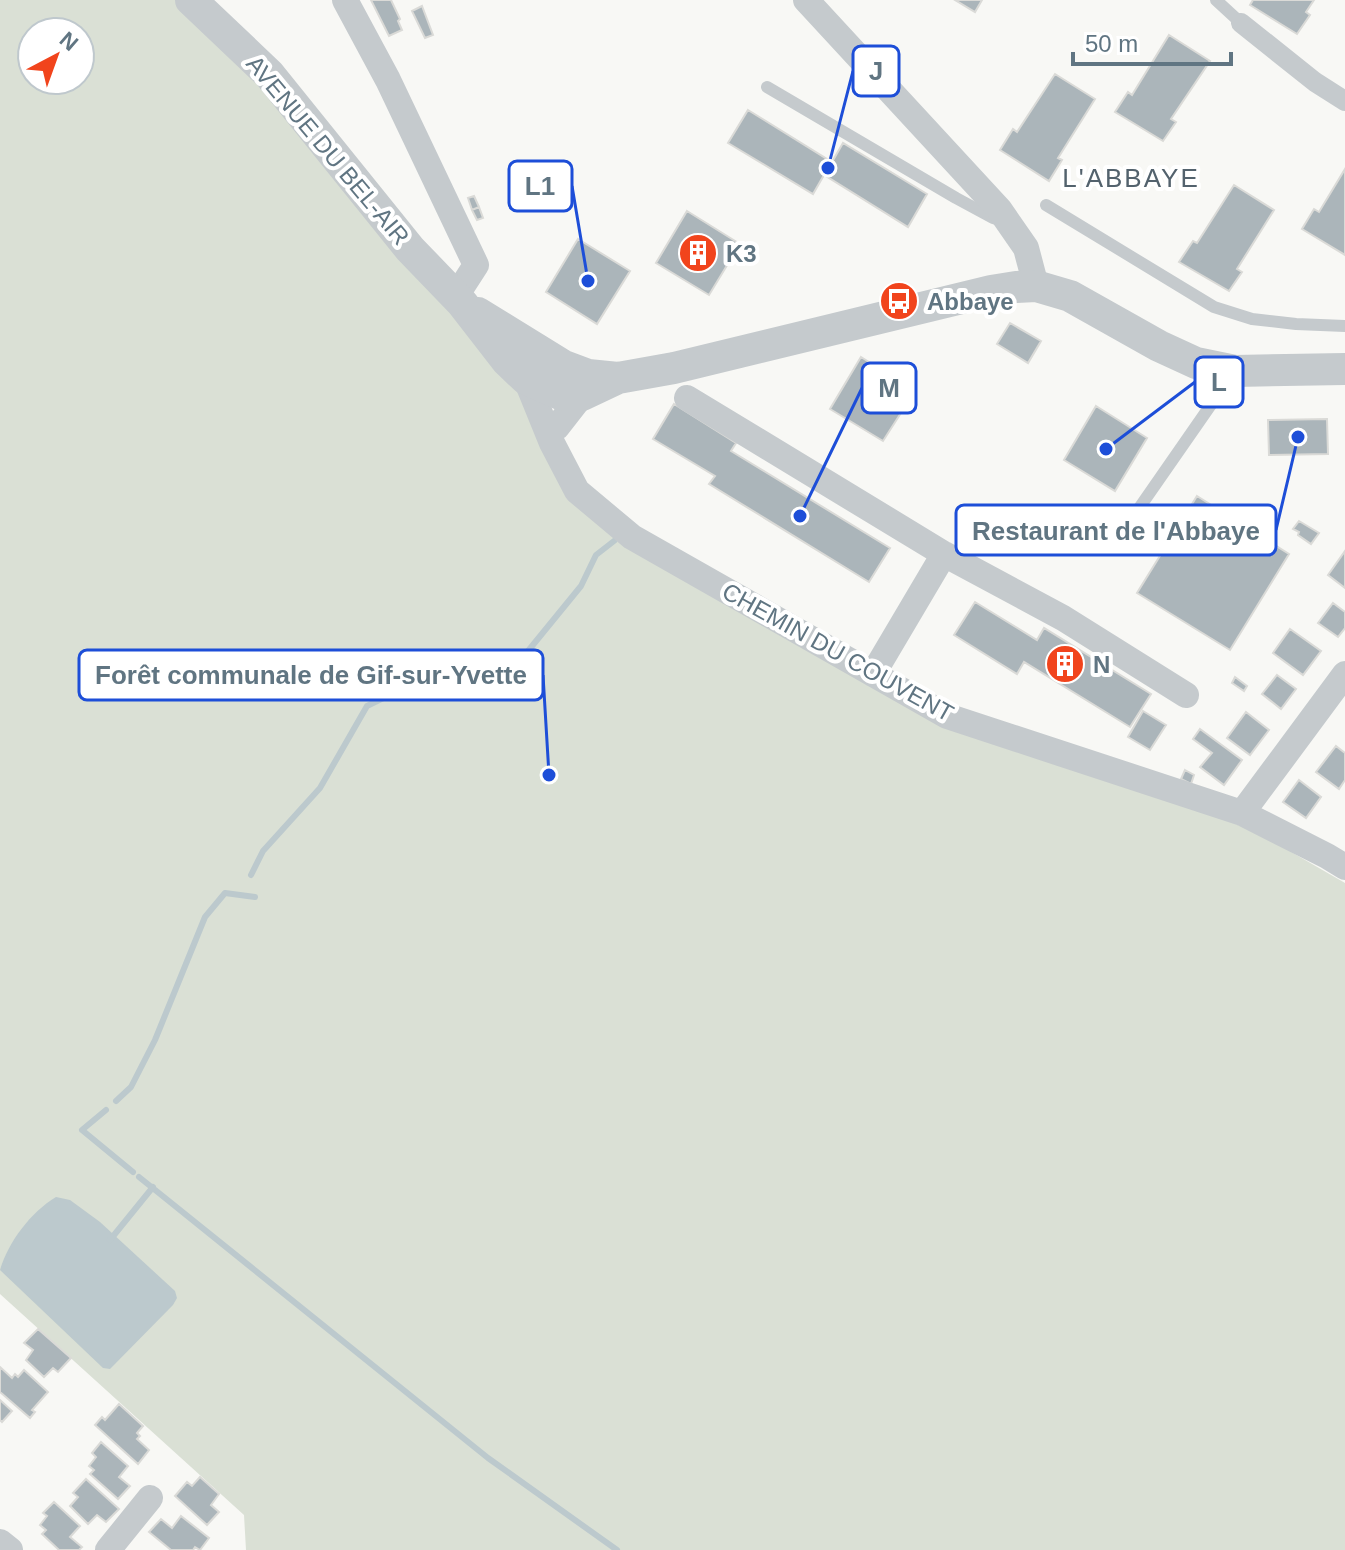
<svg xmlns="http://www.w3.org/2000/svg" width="1345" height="1550" font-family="Arial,sans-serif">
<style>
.green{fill:#dae0d5;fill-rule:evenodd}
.water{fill:#bcc9cd}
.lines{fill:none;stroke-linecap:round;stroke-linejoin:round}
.stream{stroke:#bcc9cd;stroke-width:6}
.building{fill:#abb5ba;stroke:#dadad7;stroke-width:2}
.service{stroke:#c5cacd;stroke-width:12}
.pedestrian{stroke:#c5cacd;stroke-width:20}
.minor{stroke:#c5cacd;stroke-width:26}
.tertiary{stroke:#c5cacd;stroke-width:32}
.labels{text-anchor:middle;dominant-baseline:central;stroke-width:8;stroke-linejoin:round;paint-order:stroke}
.street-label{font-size:24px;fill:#607582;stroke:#fff}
.poi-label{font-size:24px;font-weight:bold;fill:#607582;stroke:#fff;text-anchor:start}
.neighbourhood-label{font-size:26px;letter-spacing:2px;fill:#53626d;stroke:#fff}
.leader{fill:none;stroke:#1d4ed8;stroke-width:3}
.callout-dot{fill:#1d4ed8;stroke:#fff;stroke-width:3}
.callout{fill:#fff;stroke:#1d4ed8;stroke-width:3}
.callout-label{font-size:26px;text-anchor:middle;font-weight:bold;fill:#607582}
</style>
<rect width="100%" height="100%" fill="#f8f8f5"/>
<path class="green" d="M0 0H189L516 388 567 499 829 657 1239 822 1345 883V1550H246L244 1515 0 1294ZM32 32H80V80H32Z"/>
<path class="water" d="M56 1197 70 1200 100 1222 175 1291 177 1298 173 1305 110 1369 103 1368 0 1270C8 1242 31 1212 56 1197Z"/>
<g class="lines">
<path class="stream" d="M441 677 480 684 519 662 581 586 596 555 614 541
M251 875 263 851 320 788 367 706 416 682
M116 1101 131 1087 155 1040 205 917 225 893 255 897
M106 1110 82 1130 133 1172
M139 1177 488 1458 617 1550
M110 1240 153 1187"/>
</g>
<path class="building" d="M371 0H391L400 19 398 21 402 30 389 36Z
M955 0H982L975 12Z
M1253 0H1314L1306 12 1310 15 1297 34 1250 5Z
M422 6 433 35 425 38 412 11Z
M1169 35 1210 61 1171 119 1176 122 1163 141 1115 112 1128 92 1132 95Z
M1055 74 1095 99 1058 158 1062 160 1049 181 1000 150 1013 129 1017 132Z
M748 110 832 162 843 143 927 194 908 227 824 175 813 194 728 143Z
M1345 169V255L1302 229 1314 209 1319 212Z
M1234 185 1274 210 1237 269 1242 272 1229 291 1179 262 1193 241 1197 243Z
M474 196 479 207 472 210 468 198Z
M479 207 483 218 477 220 472 210Z
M687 211 740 244 709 295 656 263Z
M578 239 630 271 597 324 546 292Z
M1010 323 1041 341 1028 363 997 344Z
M861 357 915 391 883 441 830 409Z
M674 404 736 443 731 451 890 548 869 582 709 484 715 476 653 439Z
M1096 406 1147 438 1115 491 1064 460Z
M1327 419 1328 454 1269 455 1268 420Z
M1197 496 1289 554 1230 650 1137 593Z
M1299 521 1319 533 1311 544 1298 535 1299 532 1293 529Z
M1345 551V588L1328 575Z
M975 602 1037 640 1044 628 1151 694 1130 727 1024 662 1017 674 954 635Z
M1333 603 1345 612V628L1338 637 1318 623Z
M1290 629 1321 651 1303 675 1273 653Z
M1277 675 1296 689 1281 709 1262 694Z
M1235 677 1247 686 1244 691 1232 683Z
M1143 711 1166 725 1150 750 1128 737Z
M1246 712 1269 730 1250 755 1227 738Z
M1200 729 1242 760 1224 785 1200 767 1212 753 1193 739Z
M1336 746 1345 753V780L1339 789 1316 772Z
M1185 770 1194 775 1191 784 1181 779Z
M1299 780 1321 797 1306 818 1283 802Z
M38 1329 71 1358 58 1372 53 1368 44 1377 26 1360 33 1350 24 1343Z
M0 1367 12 1378 15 1374 18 1377 24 1370 48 1392 32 1410 35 1412 30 1418 0 1392Z
M0 1400 12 1411 2 1422 0 1420Z
M119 1404 143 1426 137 1433 140 1436 137 1439 149 1450 138 1464 95 1425 102 1417 105 1420Z
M101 1442 128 1466 119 1477 130 1486 118 1499 90 1474 94 1470 89 1466 96 1457 92 1453Z
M200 1477 219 1494 211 1505 219 1512 207 1525 175 1496 187 1482 192 1486Z
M86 1479 119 1509 106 1522 97 1515 88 1524 70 1506 78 1497 73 1493Z
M54 1502 80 1526 70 1537 82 1547 79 1550H59L42 1534 46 1530 40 1525 47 1516 43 1513Z
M181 1516 209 1538 200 1550 195 1547 193 1550H171L149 1532 161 1519 172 1528Z"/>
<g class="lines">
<path class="service" d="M1216 0 1241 23
M767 87 956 198 993 218 1000 220
M1046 205 1214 307 1252 319 1296 324 1345 326
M1135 514 1233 373"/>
<path class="pedestrian" d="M1241 23 1315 82 1345 101"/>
<path class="minor" d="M345 0 388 80 476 265 456 296
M806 0 999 209 1026 248 1036 286
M526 379 552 443 577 491 632 537 947 716 1242 813 1327 856 1345 867
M687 398 944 554 1063 618 1186 695
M557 427 582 395
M873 674 944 554
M1242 813 1345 674
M0 1542 10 1550
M108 1550 150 1498"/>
<path class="tertiary" d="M191 0 269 74 410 249 462 303 507 361 526 379 562 395H582L618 378 674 368 991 291 1016 287 1036 286 1070 296 1159 346 1196 363 1235 371 1345 369
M478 313 564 366 588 375 618 378"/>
</g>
<defs>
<symbol id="building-disc" viewBox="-11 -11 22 22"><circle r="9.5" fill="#f1441c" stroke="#fff"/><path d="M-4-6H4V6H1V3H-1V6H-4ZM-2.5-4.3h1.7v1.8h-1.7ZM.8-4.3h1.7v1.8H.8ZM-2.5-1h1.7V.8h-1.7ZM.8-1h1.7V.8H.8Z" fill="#fff"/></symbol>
<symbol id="bus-disc" viewBox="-11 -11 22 22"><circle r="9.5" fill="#f1441c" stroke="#fff"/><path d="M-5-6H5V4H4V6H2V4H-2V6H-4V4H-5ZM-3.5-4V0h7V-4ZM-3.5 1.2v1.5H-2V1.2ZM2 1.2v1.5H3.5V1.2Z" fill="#fff"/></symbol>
</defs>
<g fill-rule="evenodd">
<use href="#building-disc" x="676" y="231" width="44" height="44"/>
<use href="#bus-disc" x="877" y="279" width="44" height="44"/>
<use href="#building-disc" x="1043" y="642" width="44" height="44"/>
</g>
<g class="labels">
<g class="street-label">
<text transform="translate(328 150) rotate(50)">AVENUE DU BEL-AIR</text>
<text transform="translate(838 652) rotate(29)">CHEMIN DU COUVENT</text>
</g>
<g class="poi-label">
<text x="726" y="253">K3</text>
<text x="927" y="301">Abbaye</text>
<text x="1093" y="664">N</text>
</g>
<g class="neighbourhood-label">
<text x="1131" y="178">L'ABBAYE</text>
</g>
</g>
<path class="leader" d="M828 168L853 71M588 281L572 186M1106 449L1195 382M800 516L862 388M1298 437L1276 530M549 775L543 675"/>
<g class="callout-dot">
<circle cx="828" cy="168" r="8"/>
<circle cx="588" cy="281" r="8"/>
<circle cx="1106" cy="449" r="8"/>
<circle cx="800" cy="516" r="8"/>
<circle cx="1298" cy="437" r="8"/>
<circle cx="549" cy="775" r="8"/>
</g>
<g class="callout">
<rect x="853" y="46" width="46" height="50" rx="8"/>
<rect x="509" y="161" width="63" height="50" rx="8"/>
<rect x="1195" y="357" width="48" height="50" rx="8"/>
<rect x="862" y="363" width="54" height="50" rx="8"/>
<rect x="956" y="505" width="320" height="50" rx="8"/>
<rect x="79" y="650" width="464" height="50" rx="8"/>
</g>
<g class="callout-label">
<text x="876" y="80">J</text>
<text x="540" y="195">L1</text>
<text x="1219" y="391">L</text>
<text x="889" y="397">M</text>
<text x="1116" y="540">Restaurant de l'Abbaye</text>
<text x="311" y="684">Forêt communale de Gif-sur-Yvette</text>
</g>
<g transform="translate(56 56) rotate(41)"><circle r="38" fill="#ffffff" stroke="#bfc8cd" stroke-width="2"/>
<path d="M0-6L14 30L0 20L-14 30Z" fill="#f1441c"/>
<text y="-12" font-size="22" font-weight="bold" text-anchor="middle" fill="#607582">N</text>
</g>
<path d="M1073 52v12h158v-12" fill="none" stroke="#607582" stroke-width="4"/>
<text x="1085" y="52" font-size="24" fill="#607582" stroke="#ffffff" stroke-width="6" paint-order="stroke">50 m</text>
</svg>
